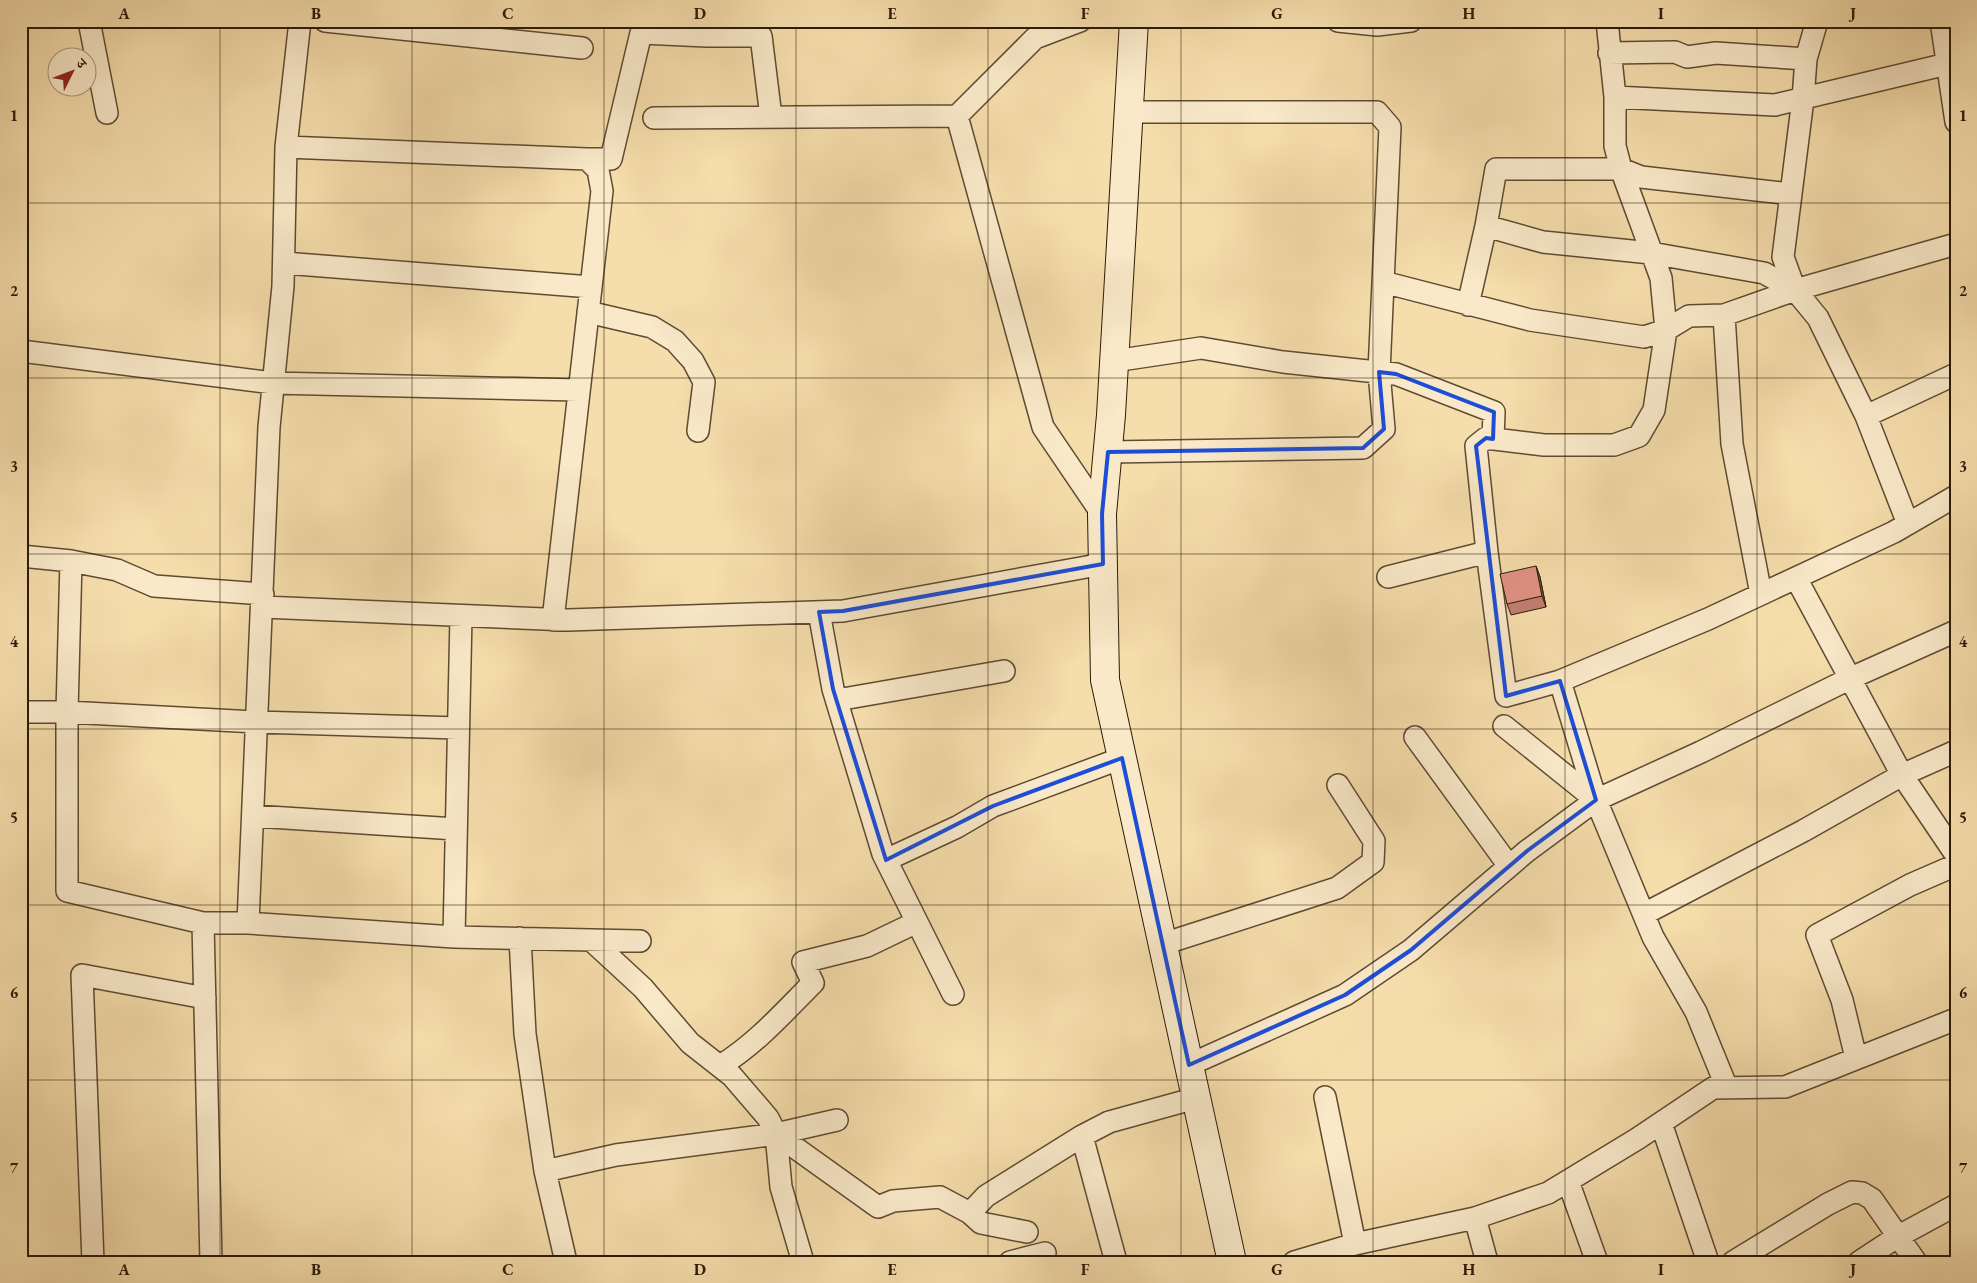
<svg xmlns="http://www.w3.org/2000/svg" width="1977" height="1283" font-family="'EB Garamond','Noto Serif Devanagari',serif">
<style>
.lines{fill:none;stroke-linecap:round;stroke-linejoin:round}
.street-casing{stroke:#5e4b32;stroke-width:24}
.secondary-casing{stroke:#2b1a09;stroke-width:30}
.street{stroke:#f9e9c9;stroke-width:21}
.secondary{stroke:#f9e9c9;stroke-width:28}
.wall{fill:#c17e71;stroke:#2b1a09}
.shaded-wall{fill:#9d675c;stroke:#2b1a09}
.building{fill:#e09383;stroke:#2b1a09}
.marked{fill:none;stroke:#1d4ed8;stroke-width:4;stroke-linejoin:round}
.grid{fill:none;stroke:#2b1a09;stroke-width:1;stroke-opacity:0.55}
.neatline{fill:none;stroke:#2b1a09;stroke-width:2}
.grid-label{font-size:16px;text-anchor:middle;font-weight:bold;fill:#2b1a09}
</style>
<rect width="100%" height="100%" fill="#f6ddac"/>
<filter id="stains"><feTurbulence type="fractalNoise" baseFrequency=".004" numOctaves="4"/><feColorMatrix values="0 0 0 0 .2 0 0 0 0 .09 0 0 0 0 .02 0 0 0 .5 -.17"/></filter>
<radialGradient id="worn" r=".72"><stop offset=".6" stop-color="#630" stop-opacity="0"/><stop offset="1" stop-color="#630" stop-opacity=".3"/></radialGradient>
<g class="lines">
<defs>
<path id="street" d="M89 21 107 113
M325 21 582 48
M1338 21 1377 25 1411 21
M1817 21 1806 59 1803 99 1783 257 1795 290 1818 318 1866 416 1908 524
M1941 21 1956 122
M707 36H761L771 117
M1609 53 1675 52 1687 57 1716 53 1806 59
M1615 97 1775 105 1947 64
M957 116 1043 427 1102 514
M654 118 957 116 1035 38 1080 21
M286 147 587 159 598 170 602 191 553 620
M587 159H611L641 33 707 36 710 21
M1486 226 1543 242 1651 253 1764 273 1795 290
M284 263 591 287
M1383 282 1530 320 1644 337 1666 330 1689 316 1724 315 1795 290 1956 244
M1468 305 1486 226 1496 169H1621L1641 177 1791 194
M588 312 652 327 675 341 693 361 704 382 698 431
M1724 315 1732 444 1761 594
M21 351 273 383 579 390
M1114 361 1201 348 1283 362 1396 374 1494 412 1493 439
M1866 416 1956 374
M1108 452 1363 448 1384 429 1379 372 1390 127 1377 112H1129
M1487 552 1476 446 1486 438 1544 445H1614L1639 436 1654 410 1666 330 1661 278 1621 169 1615 146V97L1607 21
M21 556 71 561 117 570 154 586 263 594
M71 561 67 712V891L203 923
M1388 577 1487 552 1506 696 1560 681
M1796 578 1902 775 1956 855
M263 607 568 620 843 611 1103 564
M819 612 833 689 883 854 953 994
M837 700 1004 671
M21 712H67L257 722 458 728
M1504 726 1596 800
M1415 737 1509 866
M253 816 456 829
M886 860 957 827 993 806 1122 758
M1644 914 1803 831 1902 775 1956 751
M248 923 454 937 640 941
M454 937 461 616
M520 938 525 1034 545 1171 566 1262
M591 940 643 988 690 1043 732 1076 768 1118 776 1134 781 1187 803 1262
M1163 944 1337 888 1373 862 1374 841 1338 785
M1856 1058 1842 1000 1817 935 1910 885 1956 865
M1189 1065 1345 995 1411 950 1527 851 1596 800 1701 752 1851 678 1956 631
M720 1066C756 1044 784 1012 813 983L803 962 867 946 917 922
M1727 1088 1696 1012 1653 937 1596 800 1560 681 1708 619 1894 532 1956 496
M1325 1097 1355 1244
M1661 1123 1708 1262
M776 1134 878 1207 893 1201 940 1197 970 1213 981 1223 1027 1232
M1082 1136 1116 1262
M545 1171 616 1155 776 1134 837 1120
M1568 1181 1597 1262
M970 1213 986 1196 1082 1136 1109 1122 1196 1098
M1475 1218 1487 1262
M93 1262 82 975 205 998
M211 1262 203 923H248L269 427 283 286 286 147 300 21
M1010 1262 1045 1253
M1294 1262 1355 1244 1475 1218 1548 1193 1637 1139 1713 1088 1785 1087 1956 1019
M1733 1262 1828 1204 1852 1192 1862 1193 1872 1199 1916 1262
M1859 1262 1897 1237 1956 1205"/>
<path id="secondary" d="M1134 21 1111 415 1102 514 1105 680 1232 1262"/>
</defs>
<use href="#street" class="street-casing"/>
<use href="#secondary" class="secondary-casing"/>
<use href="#street" class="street"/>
<use href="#secondary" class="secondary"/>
</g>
<path class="wall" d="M1536 566 1540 577 1546 607 1511 615 1507 604Z"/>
<path class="shaded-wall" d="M1536 566 1540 577 1546 607 1542 596Z"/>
<path class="building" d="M1536 566 1542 596 1507 604 1500 574Z"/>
<path class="marked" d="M1379 372 1396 374 1494 412 1493 439 1486 438 1476 446 1506 696 1560 681 1596 800 1527 851 1411 950 1345 995 1189 1065 1122 758 993 806 886 860 833 689 819 612 843 611 1103 564 1102 514 1108 452 1363 448 1384 429Z"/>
<path class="grid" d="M220 21V1262M412 21V1262M604 21V1262M796 21V1262M988 21V1262M1181 21V1262M1373 21V1262M1565 21V1262M1757 21V1262M21 203H1956M21 378H1956M21 554H1956M21 729H1956M21 905H1956M21 1080H1956"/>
<rect width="1977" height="1283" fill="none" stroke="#f6ddac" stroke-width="55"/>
<g transform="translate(72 72) rotate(48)"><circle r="24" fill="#f9e9c9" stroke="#a7967c"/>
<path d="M0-4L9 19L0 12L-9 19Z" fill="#8f2418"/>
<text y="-8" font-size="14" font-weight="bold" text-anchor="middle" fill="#2b1a09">उ</text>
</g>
<rect x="28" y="28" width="1922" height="1228" class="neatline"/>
<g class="grid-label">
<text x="124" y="19">A</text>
<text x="316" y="19">B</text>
<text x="508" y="19">C</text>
<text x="700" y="19">D</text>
<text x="892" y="19">E</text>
<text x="1085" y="19">F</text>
<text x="1277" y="19">G</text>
<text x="1469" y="19">H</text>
<text x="1661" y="19">I</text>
<text x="1853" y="19">J</text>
<text x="14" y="121">1</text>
<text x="1963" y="121">1</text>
<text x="14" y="296">2</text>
<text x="1963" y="296">2</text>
<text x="14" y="472">3</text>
<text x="1963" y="472">3</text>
<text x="14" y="647">4</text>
<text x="1963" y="647">4</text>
<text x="14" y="823">5</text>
<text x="1963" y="823">5</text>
<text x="14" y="998">6</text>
<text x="1963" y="998">6</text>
<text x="14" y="1173">7</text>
<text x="1963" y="1173">7</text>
<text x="124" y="1275">A</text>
<text x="316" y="1275">B</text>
<text x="508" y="1275">C</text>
<text x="700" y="1275">D</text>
<text x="892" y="1275">E</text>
<text x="1085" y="1275">F</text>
<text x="1277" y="1275">G</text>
<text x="1469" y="1275">H</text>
<text x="1661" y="1275">I</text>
<text x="1853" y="1275">J</text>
</g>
<rect width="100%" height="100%" filter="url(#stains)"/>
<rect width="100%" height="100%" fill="url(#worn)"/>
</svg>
